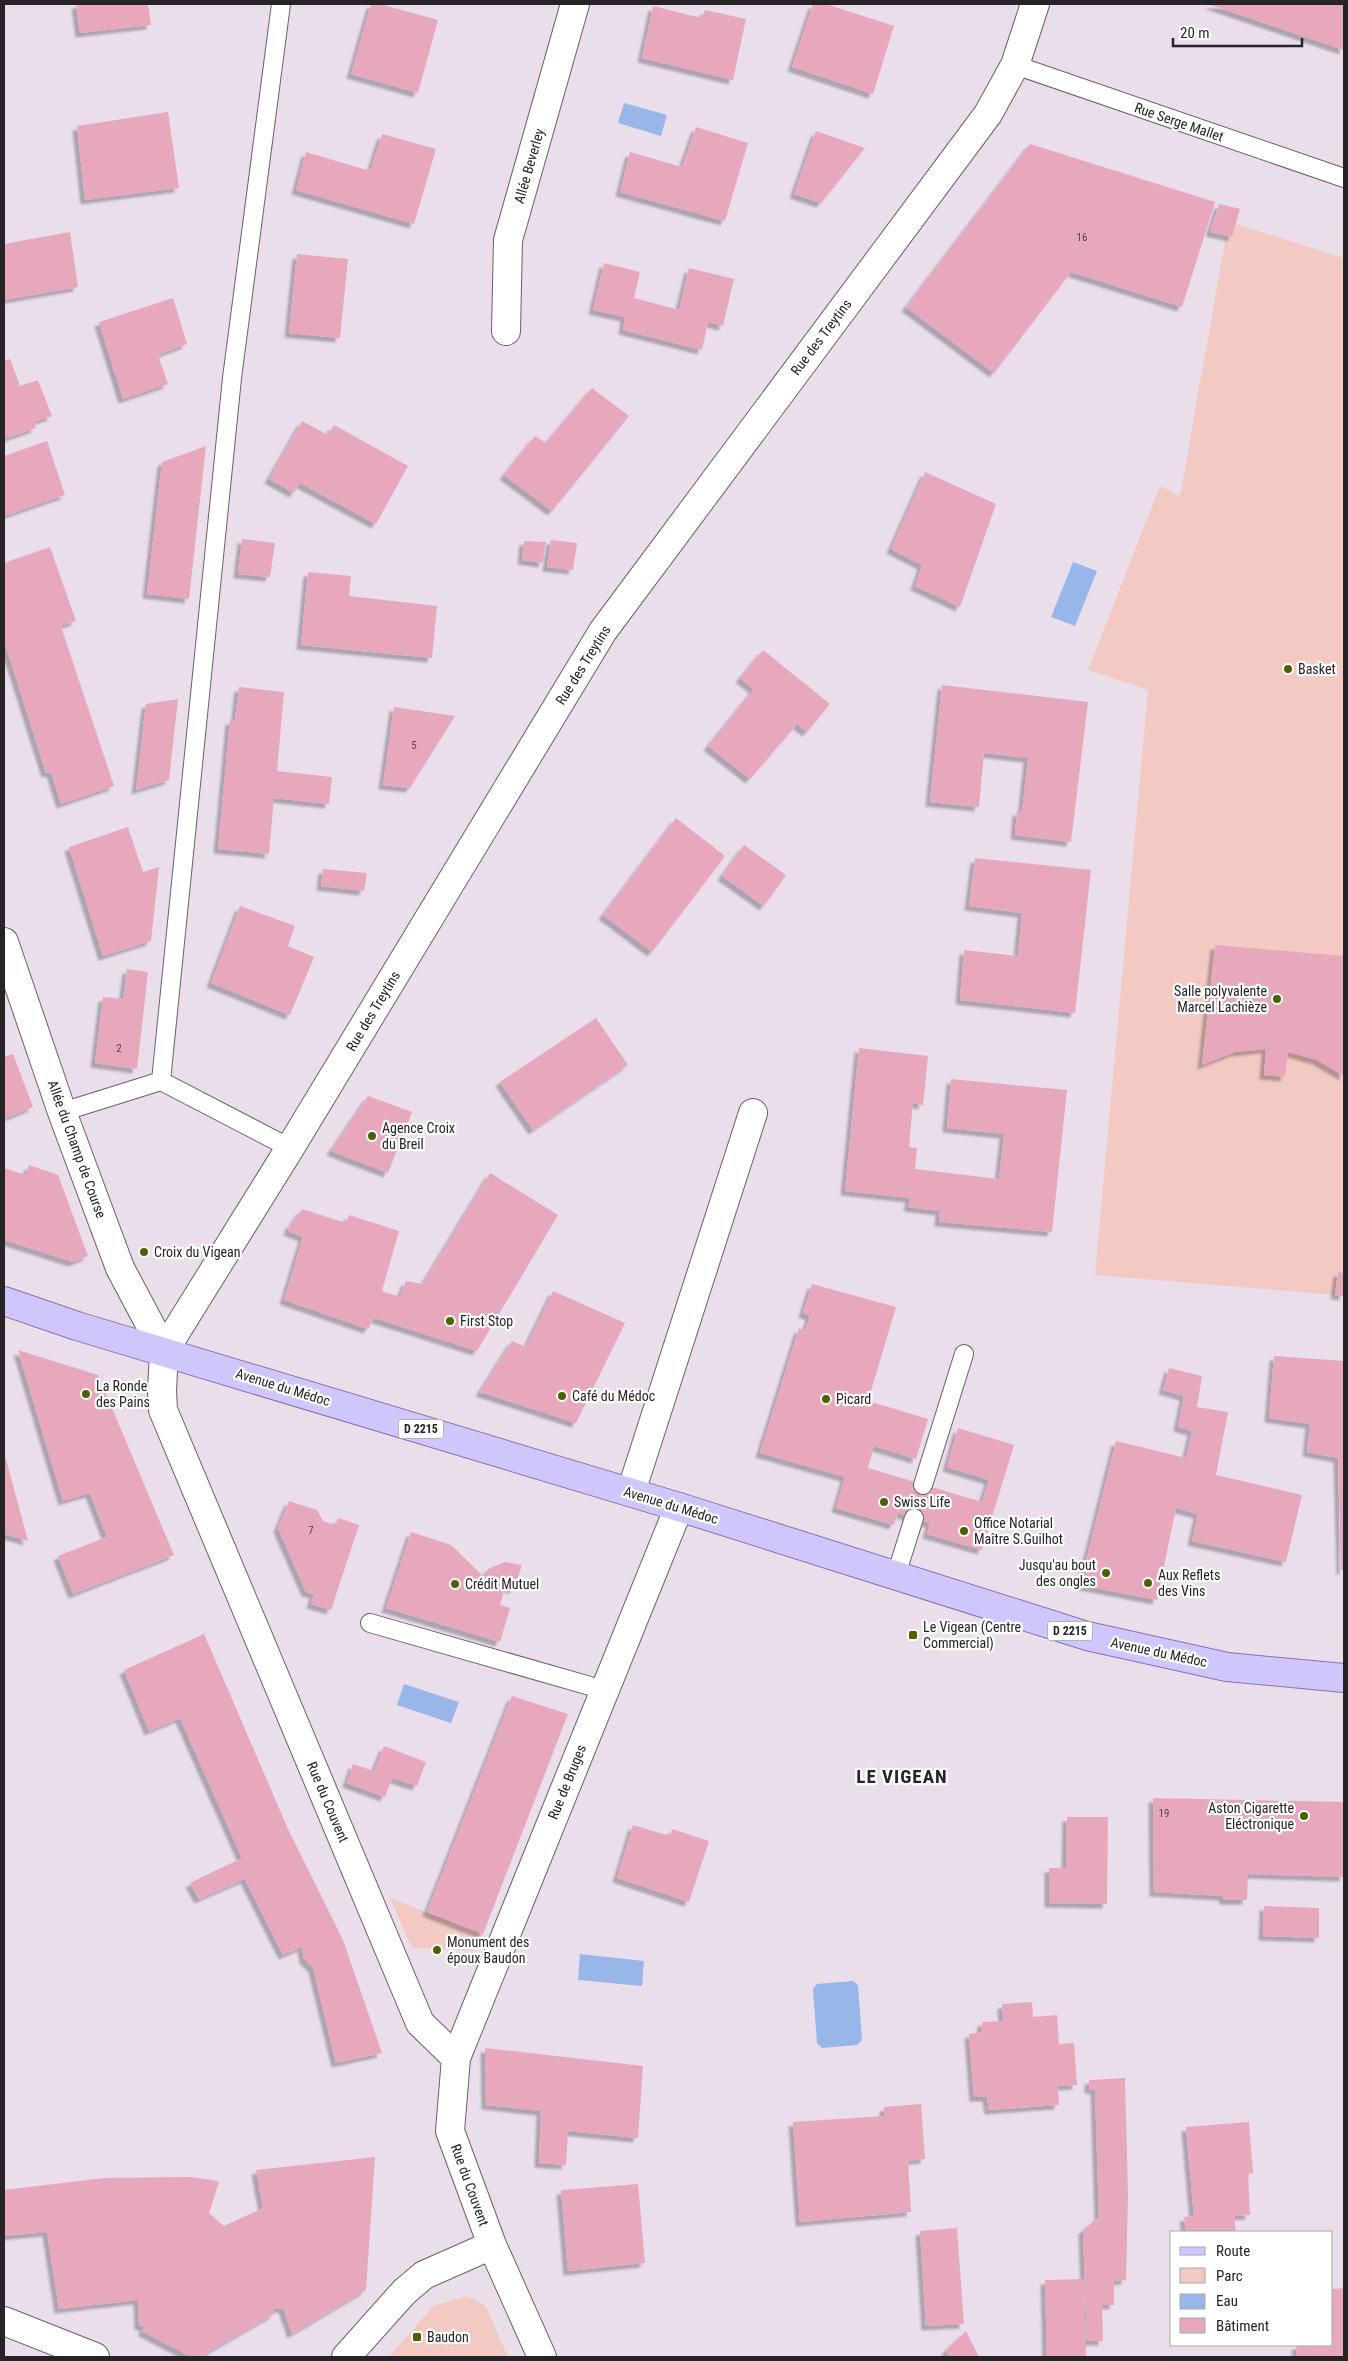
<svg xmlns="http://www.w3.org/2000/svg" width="1348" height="2361" font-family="'Roboto Condensed',sans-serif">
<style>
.green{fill:#f3c9c3}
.water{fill:#99b6e9}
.building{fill:#e7a8be;filter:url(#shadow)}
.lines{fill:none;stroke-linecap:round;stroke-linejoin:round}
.lane-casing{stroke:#6a5f6b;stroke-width:20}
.street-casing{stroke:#6a5f6b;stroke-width:30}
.primary-casing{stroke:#8274af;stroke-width:30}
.lane{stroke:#fff;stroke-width:18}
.street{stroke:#fff;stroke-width:28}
.primary{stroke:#d1c6fb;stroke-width:28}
.poi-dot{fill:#4f6004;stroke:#fff;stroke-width:2}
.labels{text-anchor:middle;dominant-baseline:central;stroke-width:4.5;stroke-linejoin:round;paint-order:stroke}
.number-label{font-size:11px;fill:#57444d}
.shield{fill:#fff;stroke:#686568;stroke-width:1}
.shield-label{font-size:12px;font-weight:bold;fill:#272327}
.street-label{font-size:14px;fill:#272327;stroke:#fff}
.poi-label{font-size:14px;fill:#272327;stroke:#fff;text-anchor:start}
.district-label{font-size:19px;font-weight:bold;letter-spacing:1px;fill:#272327;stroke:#fff}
</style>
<defs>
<filter id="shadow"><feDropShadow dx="-4.5" dy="4.5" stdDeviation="1" flood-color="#0004"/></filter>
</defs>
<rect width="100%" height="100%" fill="#eadeeb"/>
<path class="green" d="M1236 224 1344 258V1273L1338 1272 1335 1295 1095 1275 1148 690 1088 670 1160 486 1180 496 1226 236 1232 237Z
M390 1898 483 1934 475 1951 412 1948Z
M467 2296 485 2305 508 2357H389L433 2306Z"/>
<path class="water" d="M624 103 667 115 661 136 618 123Z
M1073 562 1097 571 1075 626 1051 617Z
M404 1684 459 1702 451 1723 397 1705Z
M580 1954 644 1961 642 1986 578 1980Z
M853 1981 858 1985 862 2040 857 2045 822 2048 817 2043 813 1989 817 1984Z"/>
<path class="building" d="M76 4H148L151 25 80 33Z
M371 4H380L438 20 418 93 351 74Z
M813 4H826L894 26 873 94 792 67Z
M1208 4H1344V50Z
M653 6 702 18 705 10 746 19 733 80 642 58Z
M168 112 179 188 85 200 77 126Z
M696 127 748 143 725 221 620 192 630 152 682 167Z
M816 131 865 148 821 203 794 194Z
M382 134 436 149 414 224 296 190 306 152 370 171Z
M1030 144 1215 202 1182 307 1071 272 994 373 906 307Z
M1219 204 1240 209 1232 237 1210 232Z
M70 232 78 287 4 300V244Z
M297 254 348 259 340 338 289 333Z
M604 263 640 272 634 298 679 310 689 268 734 279 723 326 708 322 702 350 623 330 625 317 593 310Z
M173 298 187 344 158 355 168 384 123 399 99 322Z
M10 359 20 386 38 380 52 416 34 422 36 428 4 439V361Z
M592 388 629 416 552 511 504 475 535 436 546 443Z
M302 421 328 435 334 425 408 466 376 524 300 483 294 493 269 479Z
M47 441 65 495 4 516V456Z
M206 446 189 599 147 594 162 462Z
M925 472 996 504 960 607 915 586 922 565 891 549Z
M242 539 275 543 270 577 238 574Z
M551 540 577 543 573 570 547 567Z
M524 541 546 542 543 563 522 560Z
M50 547 76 621 61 626 114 786 61 804 51 772 46 773 4 640V563Z
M308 572 351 576 349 596 437 606 432 658 301 645Z
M763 650 830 704 807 732 797 724 750 779 708 746 754 689 740 678Z
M942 685 1088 702 1071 842 1015 835 1017 811 1022 812 1028 758 984 753 979 807 930 802Z
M239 687 284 692 277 771 332 777 329 804 274 798 269 854 218 849 230 720 235 721Z
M178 699 169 780 136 790 146 704Z
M394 707 455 716 410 788 383 785Z
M676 818 725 856 652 952 603 915Z
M128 827 143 872 159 867 151 941 103 956 69 847Z
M744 845 786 875 764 906 722 876Z
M975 858 1091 870 1075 1013 960 1000 964 950 1018 956 1022 913 969 906Z
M323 869 367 873 364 891 321 886Z
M240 906 295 926 288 946 314 957 290 1015 211 983Z
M1215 945 1344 956V1076L1317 1060 1288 1052 1285 1077 1264 1075 1266 1049 1235 1052 1202 1065Z
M127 969 148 972 137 1069 95 1063 103 997 123 999Z
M596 1018 628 1065 533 1130 500 1082Z
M859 1048 928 1056 923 1105 913 1103 909 1147 917 1148 915 1169 999 1179 1004 1134 947 1128 951 1079 1067 1090 1052 1232 939 1222 940 1211 908 1207 910 1198 845 1191Z
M13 1054 33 1107 4 1119V1057Z
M368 1096 412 1112 388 1173 331 1151Z
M29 1165 58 1175 88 1256 73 1262 4 1240V1168L26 1175Z
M490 1173 558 1215 477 1351 374 1318 368 1329 284 1300 303 1237 288 1231 290 1224H292L302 1209 346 1223 349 1215 399 1231 382 1291 400 1297 406 1281 423 1284Z
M1338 1272 1344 1273V1296L1335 1295Z
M812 1284 896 1307 868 1401 928 1419 916 1459 874 1446 868 1468 982 1502 989 1480 947 1467 958 1428 1014 1445 982 1550 927 1534 930 1523 898 1513 894 1525 836 1508 845 1477 760 1453 799 1328 805 1331 810 1316 803 1313Z
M553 1291 625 1323 576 1423 480 1392 512 1341 526 1347Z
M18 1350 98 1375 174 1555 73 1594 58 1556 107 1537 90 1493 63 1501Z
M1274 1356 1344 1361V1570H1341L1338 1458 1307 1452 1310 1424 1269 1418Z
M1169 1368 1202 1376 1197 1407 1228 1412 1216 1475 1302 1495 1286 1562 1192 1541 1198 1514 1176 1508 1157 1600 1080 1585 1116 1441 1186 1458 1192 1431 1178 1427 1184 1396 1163 1390Z
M4 1452 28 1541 4 1534Z
M289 1501 317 1510 323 1521 335 1525 338 1518 359 1525 331 1610 311 1604 314 1594 306 1592 278 1528Z
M411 1532 451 1545 483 1576 488 1569 505 1562 522 1565 514 1589 505 1587 500 1605 510 1608 500 1642 386 1608Z
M204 1634 288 1829 343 1940 382 2053 336 2063 313 1968 304 1959 302 1947 283 1955 245 1879 199 1899 190 1883 242 1858 180 1718 149 1731 124 1670Z
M512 1696 568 1714 483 1934 427 1912Z
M384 1746 426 1762 417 1786 392 1778 385 1797 347 1783 353 1764 374 1771Z
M1153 1798 1344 1802V1877L1248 1874 1247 1900H1224L1223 1896 1154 1892Z
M1067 1817H1108L1107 1904 1049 1903V1868H1066Z
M633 1825 670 1836 672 1829 709 1841 689 1902 617 1878Z
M1264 1906 1319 1908V1938L1263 1936Z
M1032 2002 1033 2017 1057 2015 1059 2044 1074 2043 1077 2085 1058 2086 1059 2105 989 2110 987 2097H974L969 2034 981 2032 982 2022 1003 2021 1002 2004Z
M485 2048 643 2066 638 2138 568 2131 566 2165 539 2163 541 2111 486 2105Z
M1125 2078 1128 2194 1126 2280 1114 2281V2305H1102L1103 2341H1087L1083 2230 1099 2217 1095 2090 1089 2089V2080Z
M921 2104 925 2159 908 2161 911 2212 800 2222 793 2122 884 2116V2107Z
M1249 2122 1253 2173 1248 2174 1250 2215 1234 2216 1236 2232H1186L1184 2217 1194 2216 1186 2127Z
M375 2157 366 2290 292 2334 283 2308 273 2309 274 2314 200 2357H191L142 2331 145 2327 139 2325 138 2300 59 2309 47 2232 4 2236V2190L104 2178 189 2177 213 2180 219 2182 209 2213 224 2226 263 2208 256 2170Z
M638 2184 645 2263 568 2271 561 2190Z
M957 2228 964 2324 926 2326 920 2231Z
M1084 2279 1086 2357H1047L1045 2280Z
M1344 2288 1343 2357H1297L1296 2345H1332V2289Z
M966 2331 979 2357H949L946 2350Z"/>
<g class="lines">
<defs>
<path id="lane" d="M281 4 232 378 161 1081 290 1148
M1015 65 1344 178
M62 1112 161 1081
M923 1485 964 1354
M896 1575 914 1518
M370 1623 604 1690"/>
<path id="street" d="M506 331 508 240 575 4
M4 942 62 1112 120 1268 164 1351
M631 1492 753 1113
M456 2058 420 2023 163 1410 162 1391 164 1351 290 1148 603 631 988 114 1015 65 1035 4
M4 2321 95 2357
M346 2357 404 2292 424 2275 492 2245
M542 2357 492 2245 450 2131 456 2058 679 1507"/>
<path id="primary" d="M4 1301 77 1326 679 1507 1087 1636 1227 1667 1344 1678"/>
</defs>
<use href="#lane" class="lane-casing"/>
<use href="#street" class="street-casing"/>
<use href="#primary" class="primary-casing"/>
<use href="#lane" class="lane"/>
<use href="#street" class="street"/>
<use href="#primary" class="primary"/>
</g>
<g class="poi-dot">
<circle cx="1288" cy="669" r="5"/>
<circle cx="1277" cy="999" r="5"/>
<circle cx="372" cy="1136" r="5"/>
<circle cx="144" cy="1252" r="5"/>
<circle cx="450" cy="1321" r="5"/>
<circle cx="86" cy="1394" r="5"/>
<circle cx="562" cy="1396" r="5"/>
<circle cx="826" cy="1399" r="5"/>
<circle cx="884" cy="1502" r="5"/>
<circle cx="964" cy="1531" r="5"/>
<circle cx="1106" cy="1573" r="5"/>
<circle cx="1148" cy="1583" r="5"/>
<circle cx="455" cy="1584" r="5"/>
<rect x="908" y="1630" width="10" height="10" rx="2.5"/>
<circle cx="1304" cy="1816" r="5"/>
<circle cx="437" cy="1950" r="5"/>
<rect x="412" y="2332" width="10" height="10" rx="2.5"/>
</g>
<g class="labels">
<g class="number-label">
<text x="1082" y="237">16</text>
<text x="414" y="745">5</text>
<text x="119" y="1048">2</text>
<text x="311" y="1530">7</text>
<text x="1164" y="1813">19</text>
</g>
<g class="shield">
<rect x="398.5" y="1419.5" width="45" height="19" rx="4"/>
<rect x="1047.5" y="1621.5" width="45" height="19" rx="4"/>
</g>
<g class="shield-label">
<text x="421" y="1429">D 2215</text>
<text x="1070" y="1631">D 2215</text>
</g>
<g class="street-label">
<text transform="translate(1179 122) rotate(19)">Rue Serge Mallet</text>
<text transform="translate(529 166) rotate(-74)">Allée Beverley</text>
<text transform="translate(821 337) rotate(-53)">Rue des Treytins</text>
<text transform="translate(583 665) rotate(-58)">Rue des Treytins</text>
<text transform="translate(373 1011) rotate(-59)">Rue des Treytins</text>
<text transform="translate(77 1149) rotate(70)">Allée du Champ de Course</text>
<text transform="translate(283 1387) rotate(17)">Avenue du Médoc</text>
<text transform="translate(671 1505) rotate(17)">Avenue du Médoc</text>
<text transform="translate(1159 1652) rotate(12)">Avenue du Médoc</text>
<text transform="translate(567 1782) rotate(-68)">Rue de Bruges</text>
<text transform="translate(328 1802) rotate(67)">Rue du Couvent</text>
<text transform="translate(470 2185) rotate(70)">Rue du Couvent</text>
</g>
<g class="poi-label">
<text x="1298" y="669">Basket</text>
<text x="1267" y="991" text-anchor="end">Salle polyvalente<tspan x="1267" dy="16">Marcel Lachièze</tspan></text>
<text x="382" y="1128">Agence Croix<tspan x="382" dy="16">du Breil</tspan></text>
<text x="154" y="1252">Croix du Vigean</text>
<text x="460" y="1321">First Stop</text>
<text x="96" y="1386">La Ronde<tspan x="96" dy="16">des Pains</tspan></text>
<text x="572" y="1396">Café du Médoc</text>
<text x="836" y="1399">Picard</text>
<text x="894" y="1502">Swiss Life</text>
<text x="974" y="1523">Office Notarial<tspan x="974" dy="16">Maître S.Guilhot</tspan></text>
<text x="1096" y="1565" text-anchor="end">Jusqu'au bout<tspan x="1096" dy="16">des ongles</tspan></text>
<text x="1158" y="1575">Aux Reflets<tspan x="1158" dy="16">des Vins</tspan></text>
<text x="465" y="1584">Crédit Mutuel</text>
<text x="923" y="1627">Le Vigean (Centre<tspan x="923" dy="16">Commercial)</tspan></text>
<text x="1294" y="1808" text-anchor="end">Aston Cigarette<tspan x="1294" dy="16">Eléctronique</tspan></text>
<text x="447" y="1942">Monument des<tspan x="447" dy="16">époux Baudon</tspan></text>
<text x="427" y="2337">Baudon</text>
</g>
<g class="district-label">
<text x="902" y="1776">LE VIGEAN</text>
</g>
</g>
<rect width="1348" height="2361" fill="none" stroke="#272327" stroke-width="10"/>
<rect x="1170" y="2231" width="162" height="115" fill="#ffffff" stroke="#a9a7a9"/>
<rect x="1180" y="2247" width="25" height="8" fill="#d1c6fb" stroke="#a9a7a9"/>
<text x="1216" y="2256" font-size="15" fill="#272327">Route</text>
<rect x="1180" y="2268" width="25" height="15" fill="#f3c9c3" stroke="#a9a7a9"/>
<text x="1216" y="2281" font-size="15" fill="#272327">Parc</text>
<rect x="1180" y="2294" width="25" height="15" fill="#99b6e9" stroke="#a9a7a9"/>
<text x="1216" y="2306" font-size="15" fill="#272327">Eau</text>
<rect x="1180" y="2318" width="25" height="15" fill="#e7a8be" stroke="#a9a7a9"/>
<text x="1216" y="2331" font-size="15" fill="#272327">Bâtiment</text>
<path d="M1173 38v8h129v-8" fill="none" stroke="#272327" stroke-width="2.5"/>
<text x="1180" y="38" font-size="15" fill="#272327" stroke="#ffffff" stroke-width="4" paint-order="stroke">20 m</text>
</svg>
